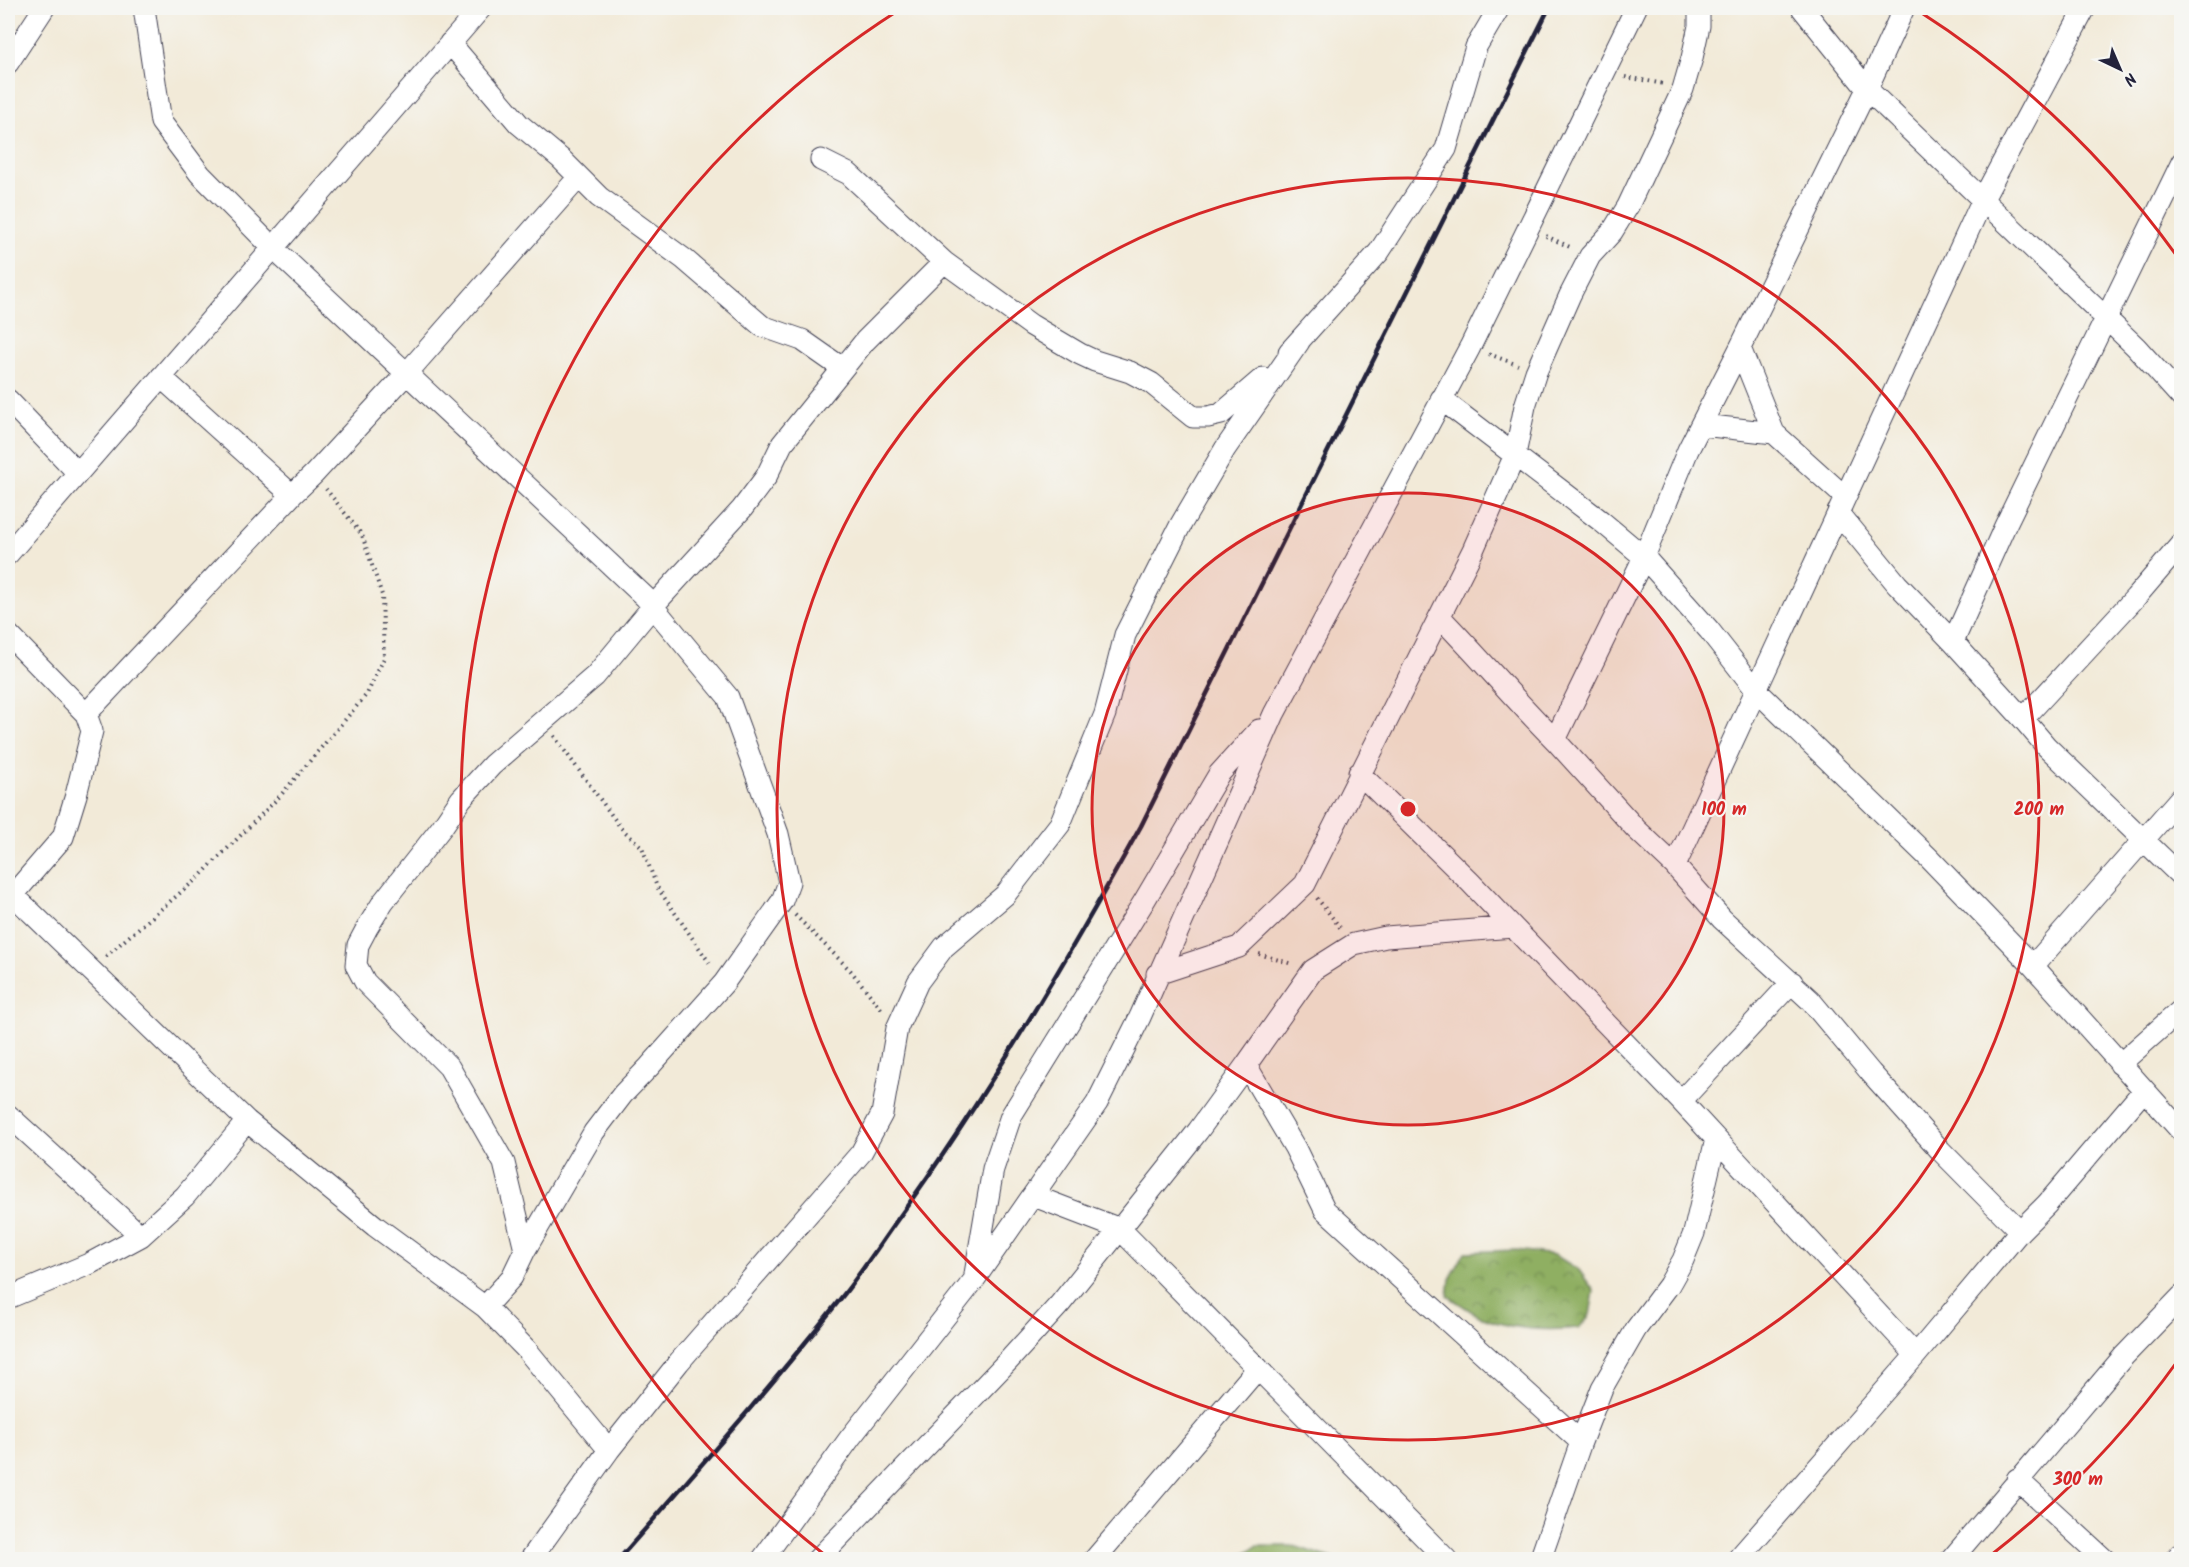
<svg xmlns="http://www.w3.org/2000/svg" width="2189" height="1567" font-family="Kalam,sans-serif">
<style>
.forest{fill:url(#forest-crowns);stroke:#58684e;stroke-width:1.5}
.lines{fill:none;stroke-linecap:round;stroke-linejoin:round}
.minor-casing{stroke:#414053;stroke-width:23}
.path{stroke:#414053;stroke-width:4;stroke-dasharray:1.5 4.5;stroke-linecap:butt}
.minor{stroke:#fff;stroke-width:21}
.rail{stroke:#22223b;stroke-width:4.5}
.ring{fill:none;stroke:#d62828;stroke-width:3}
.centre{fill:#d62828;stroke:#f6f6f2;stroke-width:3}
.ring-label{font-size:18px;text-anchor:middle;font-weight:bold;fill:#d62828;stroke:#f6f6f2;stroke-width:4.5;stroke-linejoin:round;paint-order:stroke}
</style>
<defs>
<pattern id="forest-crowns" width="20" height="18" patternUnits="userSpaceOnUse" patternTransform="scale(1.5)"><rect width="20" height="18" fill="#8faf62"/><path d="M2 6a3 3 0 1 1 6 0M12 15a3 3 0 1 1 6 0" fill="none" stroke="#748e52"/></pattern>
</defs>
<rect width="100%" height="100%" fill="#f6f6f2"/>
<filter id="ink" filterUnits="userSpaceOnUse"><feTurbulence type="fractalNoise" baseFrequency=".0167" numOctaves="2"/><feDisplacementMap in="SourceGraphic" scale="12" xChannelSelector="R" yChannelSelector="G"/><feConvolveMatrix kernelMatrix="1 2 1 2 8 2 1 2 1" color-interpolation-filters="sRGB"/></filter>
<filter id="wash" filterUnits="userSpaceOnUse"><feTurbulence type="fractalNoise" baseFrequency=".008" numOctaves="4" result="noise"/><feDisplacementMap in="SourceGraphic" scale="24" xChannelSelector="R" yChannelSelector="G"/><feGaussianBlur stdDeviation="1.35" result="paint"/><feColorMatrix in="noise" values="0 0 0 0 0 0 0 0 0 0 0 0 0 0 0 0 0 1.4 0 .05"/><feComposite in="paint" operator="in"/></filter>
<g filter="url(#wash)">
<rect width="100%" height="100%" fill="#f2ead8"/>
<path class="forest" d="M1516 1250 1555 1255 1579 1270 1594 1291 1590 1315 1579 1328C1548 1331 1513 1330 1483 1318 1471 1312 1459 1303 1448 1296L1450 1279 1465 1252Z
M1257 1546H1294L1334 1559H1234Z"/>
</g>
<g filter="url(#ink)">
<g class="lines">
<defs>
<path id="minor" d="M144 8 161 122 200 174 273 248 645 597 728 697 778 834 789 882 782 901 724 983 649 1067 623 1094 594 1132 525 1250
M1802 8 1867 89 2136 347 2182 398
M450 43 519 124 561 159 599 197 684 259 762 326 802 340 842 368
M8 63 44 8
M821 160 849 174 944 262 1031 325 1080 354 1095 361 1130 372 1151 383 1193 417H1208L1221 414 1263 378
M2182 162 2005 526 1953 642 2023 719 2135 598 2182 543
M1289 352 1379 252 1446 149 1476 47 1499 8
M161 377 292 495
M1441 399 1601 521 1644 557 1709 630 1756 690 1928 857 2033 966 2182 1132
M8 400 78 473
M1702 425 1774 433 1845 497
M1774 433 1740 348 1867 89 1904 8
M1838 512 1897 584 1953 642
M8 554 481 8
M1440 617C1479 657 1515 700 1555 740L1644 557 1688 450 1740 348
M8 634 86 714 92 731 76 795 63 837 13 895
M86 714 292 495 314 474 407 373 579 177
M2023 719 2046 746 2182 877
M1555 740 1636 829 1675 866 1722 919 1810 1000 1871 1073 1941 1151 2020 1231 2047 1204 2144 1090
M1359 773 1470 882 1513 927 1386 937 1354 944 1313 970 1246 1065 1295 1148 1325 1210 1581 1442
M1675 866 1982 201 2085 8
M8 890 247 1121 375 1226 485 1307 526 1349 609 1450
M1513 927 1681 1101 1916 1355
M2033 966 2182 796
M1157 974 1239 947 1305 884 1473 550 1515 455 1525 406 1536 372 1570 295 1590 256 1612 232 1628 206 1683 89 1692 58 1699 26V8
M2120 1064 2182 1009
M1246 1065 1198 1131 1120 1229 1447 1560
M1681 1101 1792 982
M8 1115 141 1236
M975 1274 993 1169 1011 1116 1143 903 1219 774 1259 730
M8 1298 89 1264 141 1236 185 1196 247 1121
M485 1307 512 1277 525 1250 504 1163 449 1067 365 982 356 965 358 945 367 928 383 902 442 827 461 799 492 765 595 676 653 606 742 509 766 477 782 444 865 341 944 262
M2017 1479 2105 1560
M530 1560 609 1450 679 1362 861 1153 882 1114 897 1028 918 982 944 947 1005 895 1060 824 1105 714 1125 635 1181 524 1225 449 1299 342
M762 1560 850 1438 974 1280 1097 1103 1140 1017 1274 714 1470 347 1636 8
M817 1560 1009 1360 1060 1304 1120 1229 1034 1196
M1094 1560 1258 1368
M1540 1560 1581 1442 1602 1388 1636 1329 1669 1285 1683 1260 1694 1233 1716 1139
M1737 1560 1916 1355 2020 1231
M1951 1560 2124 1356 2182 1296
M2175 1560 2182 1552"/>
</defs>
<use href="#minor" class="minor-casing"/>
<path class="path" d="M1625 77 1665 84
M1546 236 1572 248
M1489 354 1518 365
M554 736 621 828 642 847 657 887 711 965
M1317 898 1342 930
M795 915 851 971 883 1011
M1259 954 1292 964
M106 956 200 876 280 796 367 694 384 658 382 595 362 535 326 489"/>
<use href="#minor" class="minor"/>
<path class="rail" d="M618 1560C695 1472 773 1385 845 1293 862 1271 878 1247 895 1223 986 1097 1065 963 1141 826L1549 8"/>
</g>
</g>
<circle cx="1408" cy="809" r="316" fill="#d62828" fill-opacity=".12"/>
<g class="ring">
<circle cx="1408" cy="809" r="316"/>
<circle cx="1408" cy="809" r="631"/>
<path d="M2179 1359A947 947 0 0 1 1991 1555M825 1555A947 947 0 0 1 899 10M1917 10A947 947 0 0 1 2179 259"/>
</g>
<circle cx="1408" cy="809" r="9" class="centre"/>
<g class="ring-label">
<text x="1724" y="815">100 m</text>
<text x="2039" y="815">200 m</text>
<text x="2078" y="1485">300 m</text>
</g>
<rect width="2189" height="1567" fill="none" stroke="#f6f6f2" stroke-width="30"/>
<g transform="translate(2120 69) rotate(136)" stroke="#f6f6f2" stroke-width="4.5" paint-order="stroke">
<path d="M0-4.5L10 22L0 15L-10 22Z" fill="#22223b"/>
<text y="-9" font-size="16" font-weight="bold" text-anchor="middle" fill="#22223b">N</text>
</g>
</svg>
